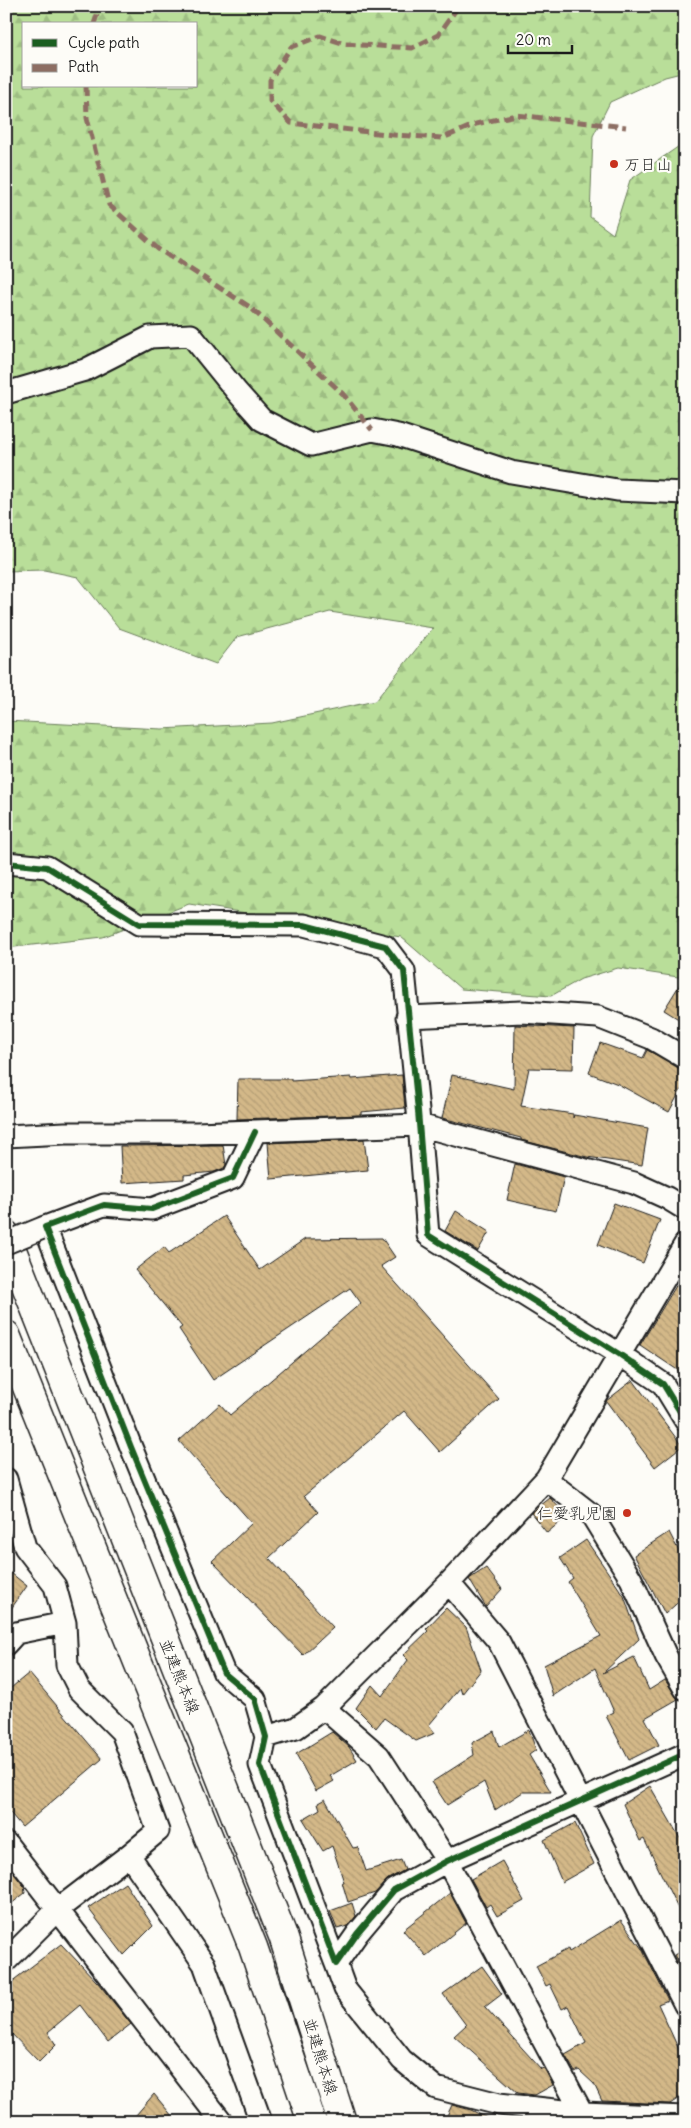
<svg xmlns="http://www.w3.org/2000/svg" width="691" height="2128" font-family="Delius,'Klee One',sans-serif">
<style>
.forest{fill:url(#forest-firs);stroke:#6a7d5a;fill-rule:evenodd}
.building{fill:url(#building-back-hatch);stroke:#1c1c1c}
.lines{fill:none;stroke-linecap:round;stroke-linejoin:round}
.minor-casing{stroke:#1c1c1c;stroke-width:25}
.secondary-casing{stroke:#1c1c1c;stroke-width:31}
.minor{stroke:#fdfcf7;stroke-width:21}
.secondary{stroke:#fdfcf7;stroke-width:28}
.minor-bridge-casing{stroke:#1c1c1c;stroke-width:25;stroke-linecap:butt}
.minor-bridge{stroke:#fdfcf7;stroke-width:21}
.quiet{stroke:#8d6e63;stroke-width:5;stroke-dasharray:10 5;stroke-linecap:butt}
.cycleway-casing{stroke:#fdfcf7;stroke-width:9}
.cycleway{stroke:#1b5e20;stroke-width:6}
.poi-dot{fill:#c8321e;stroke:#fdfcf7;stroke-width:2}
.labels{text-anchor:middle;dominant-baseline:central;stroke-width:4.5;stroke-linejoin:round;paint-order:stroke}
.poi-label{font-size:16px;fill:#1c1c1c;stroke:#fdfcf7;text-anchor:start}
.street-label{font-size:16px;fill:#1c1c1c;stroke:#fdfcf7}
</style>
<defs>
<pattern id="forest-firs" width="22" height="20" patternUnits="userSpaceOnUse" patternTransform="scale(1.25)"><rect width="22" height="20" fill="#b9de99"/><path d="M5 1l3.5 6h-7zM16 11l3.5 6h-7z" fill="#9ebe83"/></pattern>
<pattern id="building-back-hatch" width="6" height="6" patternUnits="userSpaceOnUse" patternTransform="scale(1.25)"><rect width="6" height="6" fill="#d3b888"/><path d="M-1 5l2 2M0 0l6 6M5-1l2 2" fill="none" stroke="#b59e75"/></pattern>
</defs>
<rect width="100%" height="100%" fill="#fdfcf7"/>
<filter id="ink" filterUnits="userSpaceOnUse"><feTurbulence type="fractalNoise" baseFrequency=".02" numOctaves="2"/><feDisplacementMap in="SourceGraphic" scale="10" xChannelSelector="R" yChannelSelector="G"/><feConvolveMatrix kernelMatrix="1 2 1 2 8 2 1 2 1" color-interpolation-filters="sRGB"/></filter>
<g filter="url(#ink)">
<path class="forest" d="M6 6H685V72L665 77 610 102 593 136 590 217 613 234 630 180 685 142V978L618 968 581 979 551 996 461 989 401 937 189 904 103 937 6 948V721L162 729 272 723 375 701 433 628 330 612 237 637 216 664 119 628 78 577 44 570 6 571ZM24 24H196V86H24Z"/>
<path class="building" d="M685 976V1023L664 1010Z
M515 1025 574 1028 573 1069 529 1068 521 1106 573 1114V1118L574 1115 648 1128 642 1165 587 1157 521 1140V1138L442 1118 452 1075 514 1089Z
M600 1043 643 1058 647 1050 685 1070V1082L669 1112 618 1084 589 1073Z
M402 1075 405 1108 361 1112V1115L237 1119 238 1079H291V1081L351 1077 352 1079Z
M364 1139 368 1170 271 1179 268 1143Z
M223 1145 226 1165 224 1168 214 1172 184 1175V1179L122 1183 120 1146Z
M515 1164 564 1177 556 1211 507 1200Z
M614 1203 660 1220 643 1263 598 1245Z
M456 1211 489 1232 478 1251 445 1231Z
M224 1216 260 1270 305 1239 382 1238 395 1257 381 1266 499 1399 440 1452 404 1411 304 1496 318 1512 269 1558 333 1627 303 1655 212 1561 252 1523 179 1441 220 1404 230 1415 361 1303 350 1288 213 1380 179 1329 182 1327 135 1270 164 1247 169 1253Z
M685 1271V1375L640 1345Z
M633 1380 682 1446 655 1467 606 1401Z
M550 1498 567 1516 547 1533 531 1513Z
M669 1532 685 1563V1596L665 1614 634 1555Z
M586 1540 624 1596 639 1639 603 1673 634 1657 649 1690 665 1680 678 1699 645 1718 659 1745 629 1760 606 1716 614 1712 595 1668 553 1696 544 1665 601 1636 568 1582 573 1578 560 1558Z
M486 1568 502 1589 486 1607 469 1579Z
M6 1569 27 1586 6 1616Z
M446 1608 466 1627 481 1670 462 1694 460 1688 429 1725 435 1733 416 1741 384 1718 376 1728 356 1708 372 1685 382 1696 408 1660 403 1655 428 1631 426 1629Z
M29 1673 102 1759 22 1827 6 1808V1692Z
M529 1730 536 1750 529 1755 551 1792H523L495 1810 484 1782 447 1805 432 1782 474 1755 472 1743 494 1731 499 1747Z
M332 1732 349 1747 357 1760 330 1776 334 1781 316 1791 296 1754Z
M650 1786 685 1847V1923L644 1839 640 1841 623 1804Z
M325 1799 353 1848 358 1847 366 1871 401 1860 405 1870 388 1879 375 1893 348 1902 342 1882H344L332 1846 323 1851 303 1819 320 1809 318 1803Z
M575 1823 594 1864 562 1882 544 1840Z
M502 1861 524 1901 497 1916 490 1904 486 1907 471 1879Z
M6 1864 24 1886 25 1893 6 1908Z
M125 1883 153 1926 124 1955 88 1908Z
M450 1893 466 1923 426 1956 403 1930Z
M352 1903 356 1916 348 1926 337 1929 330 1911Z
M621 1920 642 1949 668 2000 658 2004 685 2063V2094L670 2104 602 2101 594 2084 579 2070 575 2072 565 2055 586 2043 568 2006 562 2009 550 1984 546 1986 536 1966 568 1949 569 1952Z
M61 1944 98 1983 131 2024 108 2042 80 2005 48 2032 56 2045 39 2062 6 2028V1991L15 1979Z
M685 1949V1977L674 1955Z
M482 1966 502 1994 485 2007 541 2069 544 2068 553 2085 535 2095 518 2093 454 2036 466 2025 443 1994Z
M154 2094 177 2122H130Z
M452 2105 471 2110 495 2122H444Z"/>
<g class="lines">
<defs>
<path id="minor" d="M6 393 85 370 150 337 191 335 237 392 262 420 311 445 372 430 398 435 511 472 617 490 685 493
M6 863 47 867 139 924 304 925 385 946 404 971 418 1111 428 1235 619 1354 663 1384 685 1420
M407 1017 522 1012 598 1017 651 1038 685 1058
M255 1132 233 1178 152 1209 104 1205 45 1227 131 1447 224 1673 255 1699 266 1737 260 1765 336 1964 357 1934 394 1890 447 1861 685 1754
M6 1136 65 1133H196L419 1125 634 1183 667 1198 685 1209
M6 1479 25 1547 55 1586 65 1623 67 1665 79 1689 122 1732 158 1831 129 1855 57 1910 6 1961
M546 1479 591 1514 631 1579 666 1656 685 1689
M449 1583 499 1642 685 2005
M6 1644 16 1633 65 1623
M324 1708 379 1756 447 1861 587 2122
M266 1737 296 1728 324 1708 449 1583 546 1479 685 1244
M6 1843 222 2122
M129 1855 204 1964 260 2119 257 2122
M336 1964 345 1989 402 2060 436 2088 499 2104 583 2113 685 2117"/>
<path id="secondary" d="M6 1235 283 1936 342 2122
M6 1335 253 1947 312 2122"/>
</defs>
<use href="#minor" class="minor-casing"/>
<use href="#secondary" class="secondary-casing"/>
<use href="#minor" class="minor"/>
<use href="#secondary" class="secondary"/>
<defs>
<path id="minor-bridge" d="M6 1243 45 1227"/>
</defs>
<use href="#minor-bridge" class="minor-bridge-casing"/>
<use href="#minor-bridge" class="minor-bridge"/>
<path class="quiet" d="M454 6 455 11 438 35 412 48 345 44 320 36 291 47 270 80V101L291 123 394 135 443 138 476 124 516 115 626 127
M94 24 100 6
M86 86 87 118 109 205 158 249 250 307 343 394 372 430"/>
<defs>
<path id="cycleway" d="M6 863 47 867 139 924 304 925 385 946 404 971 418 1111 428 1235 619 1354 663 1384 685 1420
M255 1132 233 1178 152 1209 104 1205 45 1227 131 1447 224 1673 255 1699 266 1737 260 1765 336 1964 357 1934 394 1890 447 1861 685 1754"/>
</defs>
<use href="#cycleway" class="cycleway-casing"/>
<use href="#cycleway" class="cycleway"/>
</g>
</g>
<g class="poi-dot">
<circle cx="614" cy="164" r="5"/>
<circle cx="627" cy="1513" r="5"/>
</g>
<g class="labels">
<g class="poi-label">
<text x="624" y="164">万日山</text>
<text x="617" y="1513" text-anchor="end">仁愛乳児園</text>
</g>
<g class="street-label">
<text transform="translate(180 1676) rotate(68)">並建熊本線</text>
<text transform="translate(321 2056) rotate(73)">並建熊本線</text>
</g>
</g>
<rect width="691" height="2128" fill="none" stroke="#fdfcf7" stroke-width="25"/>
<rect x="12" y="12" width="666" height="2103" fill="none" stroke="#1c1c1c" stroke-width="2" filter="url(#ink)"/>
<rect x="22" y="22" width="175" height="65" fill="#fdfcf7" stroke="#a3a29f"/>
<rect x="32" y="39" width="25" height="8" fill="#1b5e20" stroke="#a3a29f"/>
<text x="68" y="48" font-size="15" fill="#1c1c1c">Cycle path</text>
<rect x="32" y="64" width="25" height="8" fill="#8d6e63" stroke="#a3a29f"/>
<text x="68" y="72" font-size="15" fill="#1c1c1c">Path</text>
<path d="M508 45v8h64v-8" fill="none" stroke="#1c1c1c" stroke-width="2.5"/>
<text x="516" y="45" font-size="15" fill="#1c1c1c" stroke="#fdfcf7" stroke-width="4" paint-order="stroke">20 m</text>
</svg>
